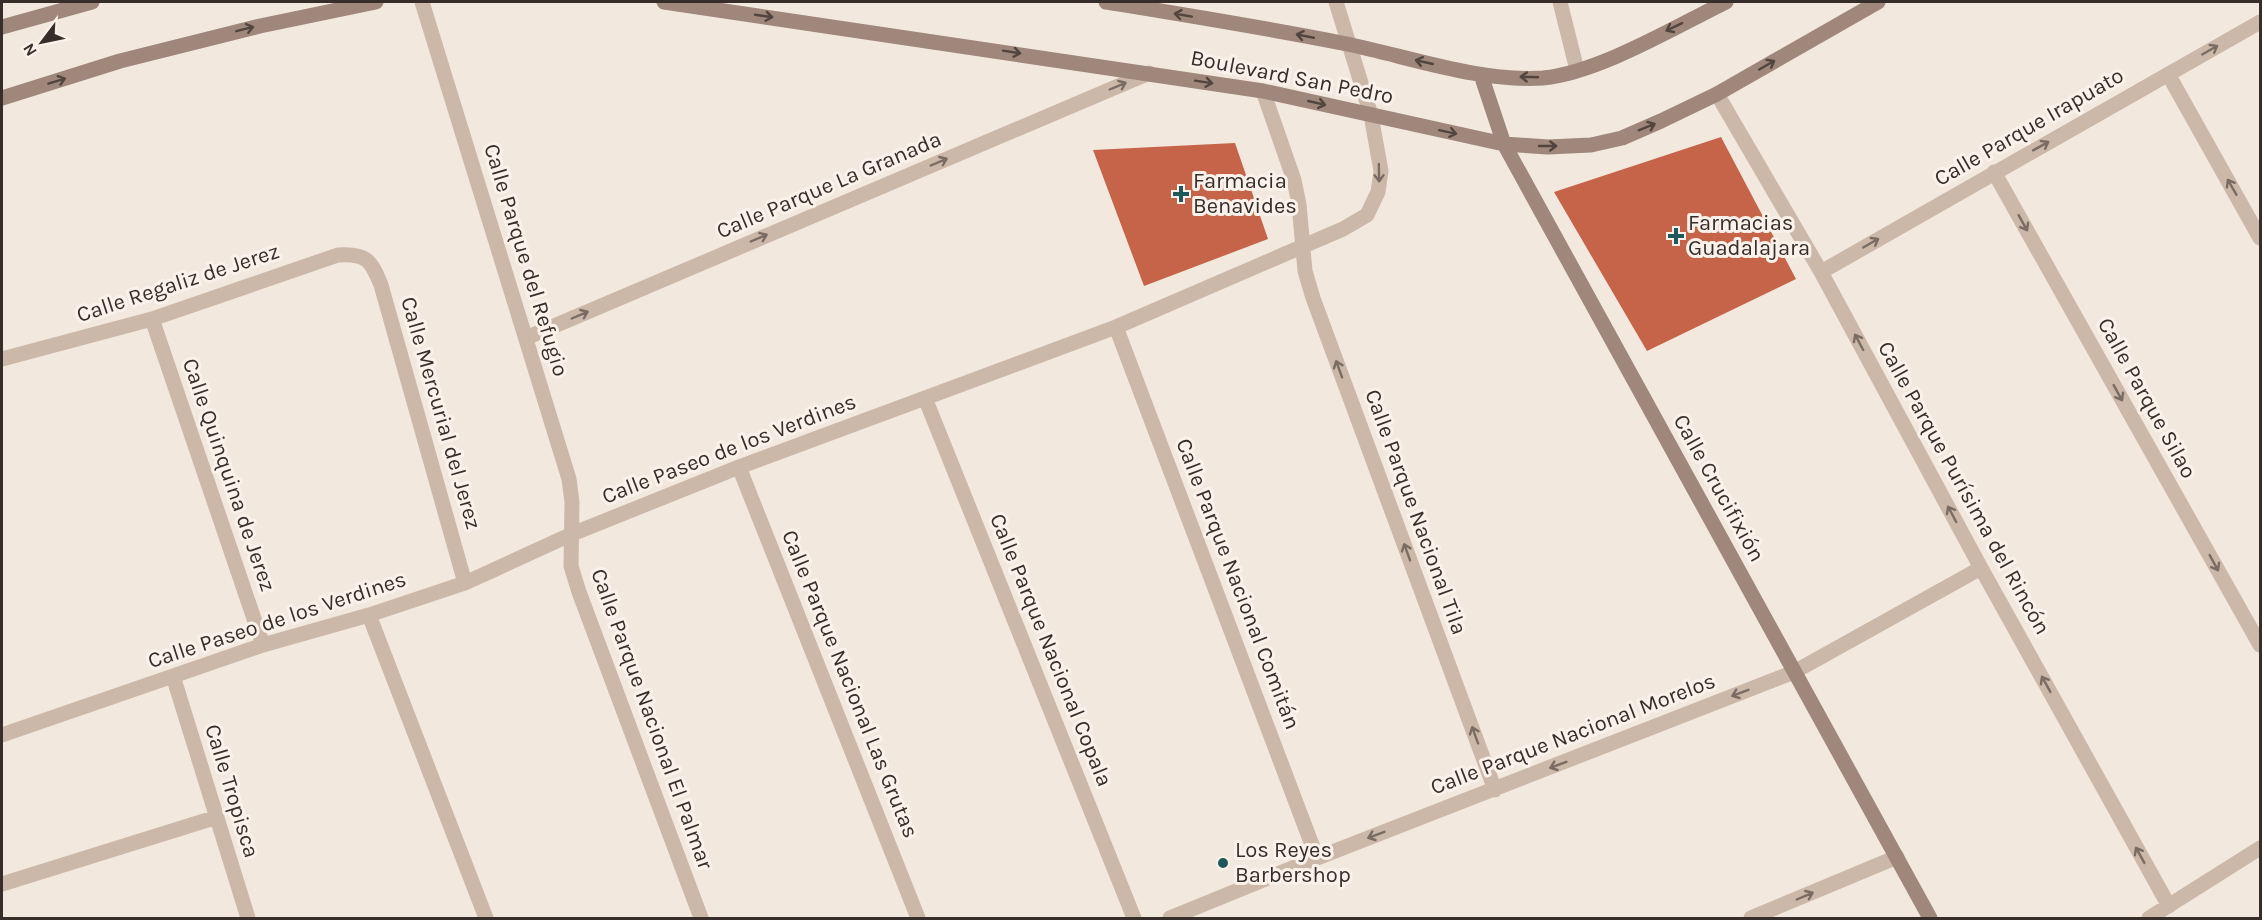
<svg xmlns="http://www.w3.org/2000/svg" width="2262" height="920" font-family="Karla,sans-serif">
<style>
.building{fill:#c66449}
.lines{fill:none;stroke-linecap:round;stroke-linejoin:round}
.street{stroke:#cbb8a9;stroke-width:15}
.secondary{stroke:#9f877b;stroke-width:15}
.oneway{stroke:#52443e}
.oneway2{stroke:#7a6c63}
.poi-dot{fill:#1e585a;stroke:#faf2ea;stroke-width:2}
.labels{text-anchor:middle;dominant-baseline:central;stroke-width:6;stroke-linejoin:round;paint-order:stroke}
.street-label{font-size:22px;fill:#382e29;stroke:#faf2ea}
.poi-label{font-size:22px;fill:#382e29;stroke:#faf2ea;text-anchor:start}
</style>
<rect width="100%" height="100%" fill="#f3e8de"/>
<path class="building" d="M1721 137 1796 279 1647 351 1554 192Z
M1235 143 1268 239 1144 286 1093 150Z"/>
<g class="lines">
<path class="street" d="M422 2 569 479 572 502 571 566 579 592 701 918
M1560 2 1577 70
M2168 74 2260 238
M1263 91 1294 180 1299 204 1305 271 1313 298 1495 790
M1717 94 1821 272 1981 568 2169 906
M1994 172 2260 645
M1821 272 2260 22
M152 319 263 645
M1116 327 1317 858
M526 338 1149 73
M2 359 152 319 338 255C366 253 371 260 381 285L465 583
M925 398 1134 918
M739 467 918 918
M369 615 486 918
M173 676 248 918
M2 735 263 645 369 615 465 583 572 534 739 467 1116 327 1343 229 1367 215 1378 192 1381 171 1371 115 1336 2
M2 884 217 817
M1170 918 1317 858 1794 672 1981 568
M1751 918 1897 857
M2149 918 2260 848"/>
<path class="secondary" d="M664 2 1263 91 1504 144 1548 147 1591 145 1622 138 1661 121 1717 94 1878 2
M1106 2C1186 15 1267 28 1347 44 1410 57 1478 82 1543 78 1598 73 1675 27 1726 2
M2 27 92 2
M1481 75 1504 144 1930 918
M2 98 120 61 260 26 376 2"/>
</g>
<defs><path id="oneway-shaft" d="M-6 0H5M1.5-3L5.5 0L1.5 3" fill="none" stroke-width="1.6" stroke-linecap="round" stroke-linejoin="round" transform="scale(1.5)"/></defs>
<g class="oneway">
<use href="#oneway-shaft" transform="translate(1183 15) rotate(-170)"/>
<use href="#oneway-shaft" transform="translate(764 16) rotate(8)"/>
<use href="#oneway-shaft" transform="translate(1674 27) rotate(154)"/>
<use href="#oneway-shaft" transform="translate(245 29) rotate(-14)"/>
<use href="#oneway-shaft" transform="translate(1305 36) rotate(-169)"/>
<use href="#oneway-shaft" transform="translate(1012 52) rotate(9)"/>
<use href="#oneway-shaft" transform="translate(1424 62) rotate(-167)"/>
<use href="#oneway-shaft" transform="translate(1767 65) rotate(-30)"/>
<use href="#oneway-shaft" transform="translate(1529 77) rotate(-178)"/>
<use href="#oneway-shaft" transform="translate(57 81) rotate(-17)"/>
<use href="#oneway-shaft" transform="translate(1204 82) rotate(9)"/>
<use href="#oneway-shaft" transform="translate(1317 103) rotate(13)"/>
<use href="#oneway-shaft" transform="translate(1647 127) rotate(-22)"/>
<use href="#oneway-shaft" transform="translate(1448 132) rotate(12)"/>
<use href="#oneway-shaft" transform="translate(1548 146)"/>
</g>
<g class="oneway2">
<use href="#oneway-shaft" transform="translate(2210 50) rotate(-30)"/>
<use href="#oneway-shaft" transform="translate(1118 86) rotate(-23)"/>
<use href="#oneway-shaft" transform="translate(2041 146) rotate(-29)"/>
<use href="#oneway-shaft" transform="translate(939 162) rotate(-23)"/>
<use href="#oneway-shaft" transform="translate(1379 173) rotate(89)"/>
<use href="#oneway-shaft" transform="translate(2232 187) rotate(-120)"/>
<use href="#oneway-shaft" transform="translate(2023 223) rotate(61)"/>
<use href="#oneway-shaft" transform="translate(759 238) rotate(-23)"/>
<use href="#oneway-shaft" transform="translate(1871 243) rotate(-30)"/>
<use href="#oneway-shaft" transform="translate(580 315) rotate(-23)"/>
<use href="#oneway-shaft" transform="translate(1859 342) rotate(-118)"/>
<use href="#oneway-shaft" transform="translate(1339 369) rotate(-110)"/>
<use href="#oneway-shaft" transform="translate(2118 393) rotate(61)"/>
<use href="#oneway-shaft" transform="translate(1952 514) rotate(-118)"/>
<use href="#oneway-shaft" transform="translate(1407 552) rotate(-110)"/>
<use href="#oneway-shaft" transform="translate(2214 563) rotate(61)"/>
<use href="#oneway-shaft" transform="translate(2046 684) rotate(-119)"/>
<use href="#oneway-shaft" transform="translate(1740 693) rotate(159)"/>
<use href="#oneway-shaft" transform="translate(1475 735) rotate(-110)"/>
<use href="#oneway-shaft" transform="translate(1558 765) rotate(159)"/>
<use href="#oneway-shaft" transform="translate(1376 835) rotate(159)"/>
<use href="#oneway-shaft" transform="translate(2140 855) rotate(-119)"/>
<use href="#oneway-shaft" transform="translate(1805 896) rotate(-23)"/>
</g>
<g class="poi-dot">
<path d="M1178 185h6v6h6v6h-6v6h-6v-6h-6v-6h6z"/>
<path d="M1673 227h6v6h6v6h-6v6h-6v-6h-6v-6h6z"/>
<circle cx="1223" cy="863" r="6"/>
</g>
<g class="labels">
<g class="street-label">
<text transform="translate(1292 77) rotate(11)">Boulevard San Pedro</text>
<text transform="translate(2029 127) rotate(-30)">Calle Parque Irapuato</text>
<text transform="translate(829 185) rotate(-23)">Calle Parque La Granada</text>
<text transform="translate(526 260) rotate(73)">Calle Parque del Refugio</text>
<text transform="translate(178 283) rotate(-18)">Calle Regaliz de Jerez</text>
<text transform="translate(2147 398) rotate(61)">Calle Parque Silao</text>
<text transform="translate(441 413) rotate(74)">Calle Mercurial del Jerez</text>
<text transform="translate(729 449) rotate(-21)">Calle Paseo de los Verdines</text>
<text transform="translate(229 475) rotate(71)">Calle Quinquina de Jerez</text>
<text transform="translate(1719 488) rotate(61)">Calle Crucifixión</text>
<text transform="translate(1964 488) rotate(61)">Calle Parque Purísima del Rincón</text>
<text transform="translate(1416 512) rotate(70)">Calle Parque Nacional Tila</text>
<text transform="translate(1238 584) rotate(69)">Calle Parque Nacional Comitán</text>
<text transform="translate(277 620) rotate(-18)">Calle Paseo de los Verdines</text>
<text transform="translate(1051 650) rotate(68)">Calle Parque Nacional Copala</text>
<text transform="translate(850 684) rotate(68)">Calle Parque Nacional Las Grutas</text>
<text transform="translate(652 719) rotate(70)">Calle Parque Nacional El Palmar</text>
<text transform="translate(1573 734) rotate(-21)">Calle Parque Nacional Morelos</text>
<text transform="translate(232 791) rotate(73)">Calle Tropisca</text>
</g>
<g class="poi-label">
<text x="1193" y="181">Farmacia<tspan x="1193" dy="25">Benavides</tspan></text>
<text x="1688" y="223">Farmacias<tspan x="1688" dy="25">Guadalajara</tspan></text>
<text x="1235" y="850">Los Reyes<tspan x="1235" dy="25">Barbershop</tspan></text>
</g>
</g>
<rect width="2262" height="920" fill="none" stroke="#382e29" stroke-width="6"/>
<g transform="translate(42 42) rotate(238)" stroke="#faf2ea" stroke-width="4.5" paint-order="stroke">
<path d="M0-4.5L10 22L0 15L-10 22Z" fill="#382e29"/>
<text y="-9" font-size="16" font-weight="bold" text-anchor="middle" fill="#382e29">N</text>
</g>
</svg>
